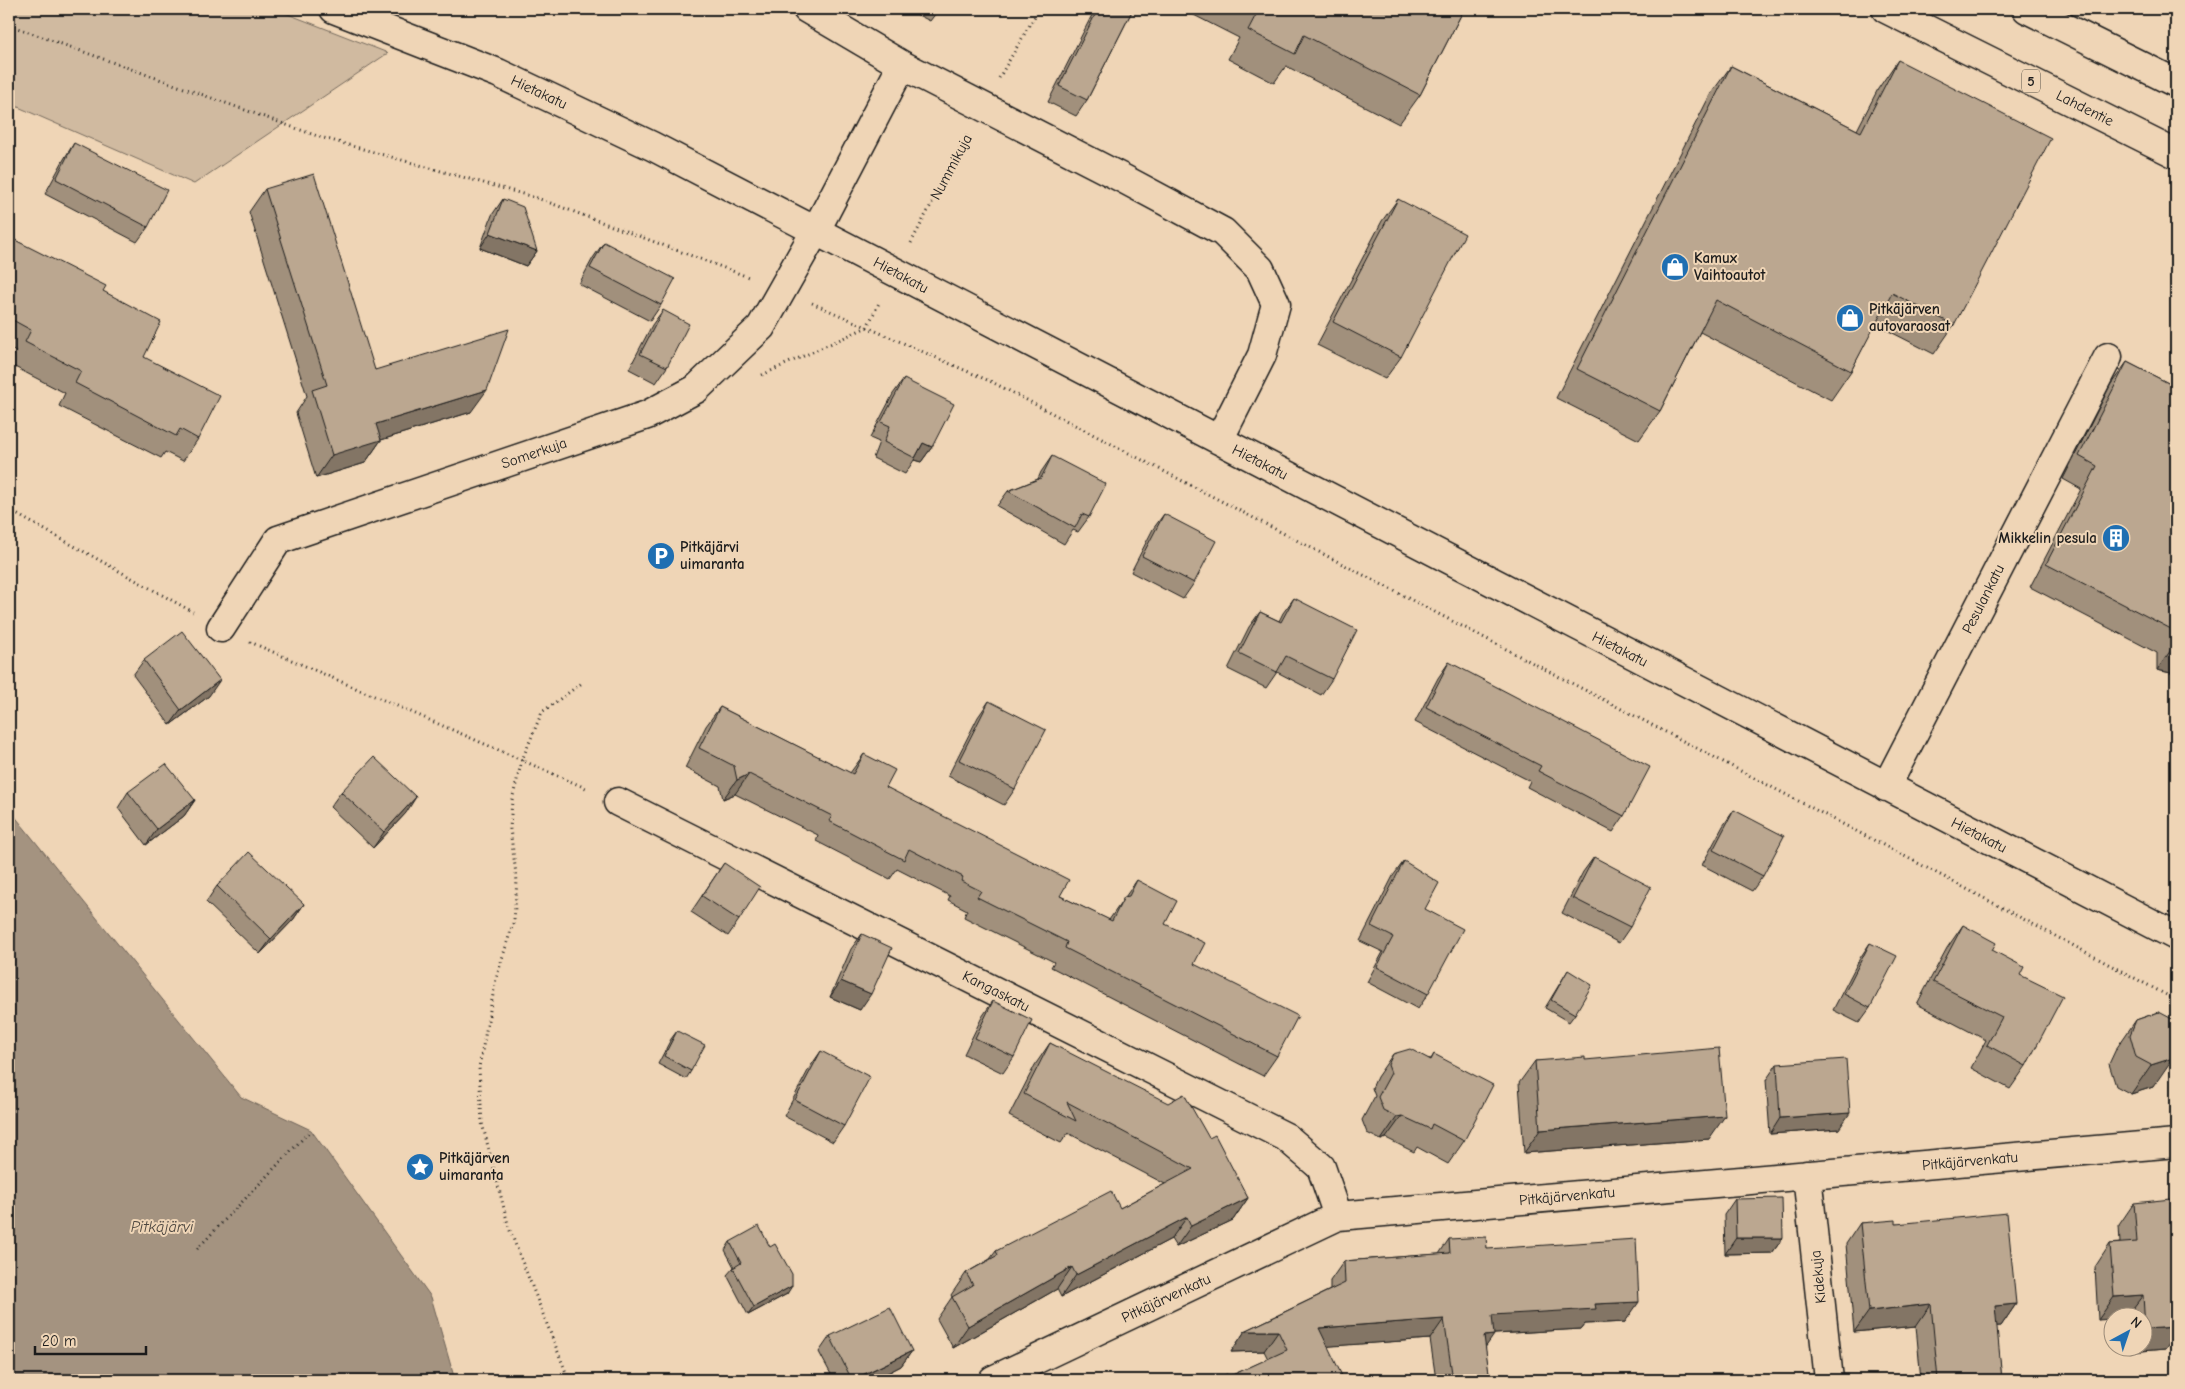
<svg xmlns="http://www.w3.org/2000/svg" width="2185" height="1389" font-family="'Comic Neue',sans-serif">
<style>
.green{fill:#d0baa0;stroke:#766b5e}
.water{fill:#a49380;stroke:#6e6358}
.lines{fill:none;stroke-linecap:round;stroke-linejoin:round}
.minor-casing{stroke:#1c1c1c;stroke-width:31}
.highway-casing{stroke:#1c1c1c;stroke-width:31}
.path{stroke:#1c1c1c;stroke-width:3;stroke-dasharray:1 4;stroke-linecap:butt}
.minor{stroke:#efd5b6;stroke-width:28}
.highway{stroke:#efd5b6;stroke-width:28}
.wall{fill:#a1907c;stroke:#1c1c1c}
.shaded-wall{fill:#837565;stroke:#1c1c1c}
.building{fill:#bba790;stroke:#1c1c1c}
.labels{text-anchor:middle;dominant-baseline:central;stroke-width:4;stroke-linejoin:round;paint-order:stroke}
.shield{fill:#efd5b6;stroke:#5b544a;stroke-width:1}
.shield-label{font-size:14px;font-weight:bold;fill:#1c1c1c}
.street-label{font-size:15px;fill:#1c1c1c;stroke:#efd5b6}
.poi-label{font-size:15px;font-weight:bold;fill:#1c1c1c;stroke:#efd5b6;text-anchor:start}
.water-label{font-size:16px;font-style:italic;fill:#4c463f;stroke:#efd5b6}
</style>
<rect width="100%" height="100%" fill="#efd5b6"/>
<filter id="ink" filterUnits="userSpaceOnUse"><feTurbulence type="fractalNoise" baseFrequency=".02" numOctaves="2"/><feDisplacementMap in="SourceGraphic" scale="10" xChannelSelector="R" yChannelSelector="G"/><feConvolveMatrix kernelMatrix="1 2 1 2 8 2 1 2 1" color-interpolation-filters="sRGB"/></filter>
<g filter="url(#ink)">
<path class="green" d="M9 9H275L388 53 194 184 9 103Z"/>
<path class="water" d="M9 809 241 1097 311 1130 431 1297 455 1380H9Z"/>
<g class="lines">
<defs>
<path id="minor" d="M334 9 498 73 652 146 2176 936
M807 9 902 65 1122 178 1223 232 1260 269 1276 304 1262 355 1219 440
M221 628 278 540 647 415 696 389 761 327 816 230 902 65
M1886 787 2108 357
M618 802 1286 1137 1321 1167 1338 1216
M1807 1175 1829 1380
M993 1380 1338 1216 2176 1143"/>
<path id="highway" d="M1886 9 2176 154
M2027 9 2176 83"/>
</defs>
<use href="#minor" class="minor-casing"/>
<use href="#highway" class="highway-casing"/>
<path class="path" d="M9 25 320 137 537 198 751 278
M999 78 1039 9
M911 243 967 136
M812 303 994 383 1912 860 2176 1000
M762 375 867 327 880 301
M9 510 193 612
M250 642 588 789
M197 1249 311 1130
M569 1380 509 1228 482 1123 479 1067 496 979 514 920 517 881 510 829 512 800 522 760 542 712 582 683"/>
<use href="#minor" class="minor"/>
<use href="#highway" class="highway"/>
</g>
<path class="wall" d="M906 9H939L930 21Z
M1095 9H1133L1087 100 1076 116 1048 102Z
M1182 9H1464L1420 95 1399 124 1286 66 1274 83 1228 59 1239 38Z
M1898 60 1954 325 1934 354 1875 324 1851 371 1831 400 1700 332 1660 411 1639 440 1556 398 1710 95 1731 66 1857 130 1878 89Z
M74 143 148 227 137 242 45 194 64 159Z
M265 189 375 370 471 412 381 440 365 463 316 478 296 413 307 396 249 212Z
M503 199 537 251 526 266 480 248 492 215Z
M1398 199 1401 357 1385 379 1317 345 1382 221Z
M15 240 103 291 144 357 198 439 183 461 165 452 161 458 59 406 65 393 9 364 16 352 9 348V248Z
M604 242 661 305 650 321 579 284 593 258Z
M663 310 667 367 656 383 629 369 652 325Z
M2127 362 2174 386 2176 381V674L2157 670V653L2030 587 2081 489 2063 479 2111 384Z
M904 379 932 447 921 462 914 460 905 474 873 458 879 442 870 438 893 394Z
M1052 456 1089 517 1078 532 1073 530 1064 544 997 506 1008 491 1038 479 1041 472Z
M1164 514 1194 583 1183 599 1131 572 1153 529Z
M1294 598 1332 679 1321 695 1277 672 1266 688 1228 669 1249 627 1260 612 1279 621 1283 613Z
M144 660 209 696 170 725 133 675Z
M1449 662 1624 816 1613 832 1527 787 1530 781 1415 722 1438 678Z
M989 701 1015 789 1004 805 948 776 978 717Z
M720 707 850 773 864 754 886 787 1060 896 1109 920 1137 880 1165 924 1194 964 1277 1056 1263 1076 1051 967 1054 962 964 917 967 910 948 900 950 896 897 869 890 879 816 841 818 835 735 794 723 799 720 786 685 768 706 726Z
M128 792 195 800 184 816 146 845 118 808Z
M341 792 406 813 373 848 330 807Z
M1734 810 1763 876 1752 891 1702 865 1723 826Z
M1594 857 1630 927 1619 943 1562 913 1583 872Z
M1404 861 1425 909 1428 994 1418 1009 1367 982 1383 952 1360 941 1393 876Z
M724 863 739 920 728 936 691 912Z
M217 886 304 904 293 920 260 954 206 902Z
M1963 925 2020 975 2026 1066 2010 1089 1971 1068 1986 1040 1917 1004 1947 948Z
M862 934 860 1010 830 997 851 949Z
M1870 943V1008L1859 1023 1833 1010 1860 958Z
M1568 970 1575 1014 1569 1022 1545 1008Z
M993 1001 1014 1057 1003 1073 964 1054 982 1017Z
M2159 1012 2153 1087 2131 1094 2116 1086 2109 1064 2116 1049 2136 1020Z
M677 1031 691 1071 686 1079 658 1064 671 1039Z
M1050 1043 1209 1138 1248 1198 1233 1220 1176 1247 1171 1239 1061 1297 1057 1289 953 1348 937 1319 952 1297 951 1295 966 1273 990 1259 996 1251 1120 1208 1165 1184 1068 1133 1061 1143 1009 1116 1035 1065Z
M821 1051 844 1126 833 1142 784 1116 810 1067Z
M1393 1054 1431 1059 1434 1054 1464 1141 1448 1164 1417 1147 1414 1152 1386 1138 1381 1140 1367 1133 1362 1120 1375 1096 1372 1088 1377 1077Z
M1585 1060 1709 1139 1524 1153 1519 1083 1535 1061Z
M1777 1064 1839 1129 1770 1134 1766 1080Z
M1735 1199 1783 1238 1772 1253 1725 1254 1724 1215Z
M2134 1203 2165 1349 2129 1352V1346H2142V1316H2112L2098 1320 2095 1267 2110 1244 2120 1243 2119 1225Z
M1860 1223 1896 1224 2016 1304 2001 1326H1996L2002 1380H1921L1916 1326 1854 1332 1846 1244Z
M1449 1239 1487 1249 1625 1322 1585 1324 1581 1329 1494 1334 1485 1347 1490 1380H1436L1430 1339 1328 1346 1228 1377 1268 1359 1264 1351 1231 1352 1245 1331 1330 1290V1281L1344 1261 1439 1254Z
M730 1242 770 1247 787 1294 748 1315 727 1275 734 1267 725 1250Z
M830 1336 912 1351 901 1366 874 1380H834L819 1352Z"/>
<path class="shaded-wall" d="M490 233 537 251 526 266 480 248Z
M487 390 471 412 381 440 365 463 316 478 332 455 376 424Z
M923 443 932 447 921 462 914 460Z
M2173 647 2176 648V674L2157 670Z
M220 680 209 696 170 725 181 710Z
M749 774 735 794 723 799 737 780Z
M416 797 406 813 373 848 384 832Z
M195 800 184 816 146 845 157 829Z
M304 904 293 920 260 954 271 939Z
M841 981 871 994 860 1010 830 997Z
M2173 1058 2153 1087 2131 1094 2151 1065Z
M1850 1113 1839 1129 1770 1134 1780 1118Z
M1402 1116 1386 1138 1381 1140 1397 1117Z
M1725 1116 1709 1139 1524 1153 1540 1130Z
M1248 1198 1233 1220 1176 1247 1191 1226Z
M1187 1217 1171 1239 1061 1297 1076 1275Z
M1736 1238H1783L1772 1253 1725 1254Z
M1072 1267 1057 1289 953 1348 968 1326Z
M792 1286 787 1294 748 1315 754 1307Z
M2143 1295 2127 1316H2112V1319L2098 1320 2114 1297Z
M1639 1302 1625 1322 1585 1324 1581 1329 1478 1335 1492 1315 1595 1304Z
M1931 1304 1916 1326 1854 1332 1869 1311Z
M2016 1304 2001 1326 1980 1327 1995 1306Z
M1444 1319 1430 1339 1305 1348 1319 1328Z
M2176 1327V1333L2165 1349 2129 1352 2133 1346H2142V1333L2145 1329Z
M1245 1331H1278L1264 1351 1231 1352Z
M1494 1335 1480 1355 1484 1336Z
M912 1351 901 1366 874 1380H853Z"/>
<path class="building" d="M1098 9H1133L1087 100 1059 86Z
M1259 9H1464L1420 95 1304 35 1295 54 1248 30Z
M1898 60 2051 138 1954 325 1892 293 1851 371 1716 300 1660 411 1577 369 1731 66 1861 132Z
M74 143 167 190 148 227 56 179Z
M314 174 375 370 509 329 487 390 376 424 381 440 332 455 312 390 327 385 265 189Z
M503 199 523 207 537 251 490 233Z
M1398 199 1465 234 1401 357 1333 322Z
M15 240 106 286 103 291 161 322 144 357 220 396 198 439 180 429 176 436 75 383 81 371 25 342 31 330 9 318V251Z
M604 242 675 279 661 305 590 268Z
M663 310 689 324 667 367 640 354Z
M2127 362 2176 387V648L2173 647V630L2046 564 2097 466 2079 456Z
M904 379 954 404 932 447 923 443 915 458 884 442 890 426 881 422Z
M1052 456 1106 484 1089 517 1082 514 1075 528 1008 491 1041 478Z
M1164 514 1216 541 1194 583 1142 556Z
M1294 598 1357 630 1332 679 1286 656 1277 672 1239 653 1260 612 1281 622Z
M182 631 220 680 181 710 144 660Z
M1449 662 1650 767 1624 816 1538 771 1541 766 1426 707Z
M989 701 1046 730 1015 789 959 760Z
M720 707 853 774 864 754 895 770 886 787 1069 880 1060 896 1112 921 1124 897 1129 896 1137 880 1177 901 1165 924 1205 943 1194 964 1298 1016 1277 1056 1065 948 1067 942 977 897 981 891 961 881 963 877 909 849 904 860 829 821 832 816 749 774 737 780 734 766 699 748Z
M374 757 416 797 384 832 341 792Z
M166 764 195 800 157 829 128 792Z
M1734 810 1784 836 1763 876 1713 850Z
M249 852 304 904 271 939 217 886Z
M1594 857 1651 887 1630 927 1573 898Z
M1404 861 1439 883 1425 909 1463 929 1428 994 1377 967 1393 937 1371 926Z
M724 863 760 887 739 920 702 896Z
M1963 925 1996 943 1992 950 2024 967 2020 975 2063 996 2026 1066 1987 1045 2002 1017 1933 982Z
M862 934 892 948 871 994 841 981Z
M1870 943 1897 956 1870 1008 1844 994Z
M1568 970 1592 985 1575 1014 1551 1000Z
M993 1001 1032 1020 1014 1057 975 1038Z
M2159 1012 2176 1021V1052L2173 1058 2151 1065 2136 1057 2130 1035 2136 1020Z
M677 1031 705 1045 691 1071 664 1056Z
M1050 1043 1168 1103 1184 1094 1209 1138 1215 1135 1248 1198 1191 1226 1187 1217 1076 1275 1072 1267 968 1326 952 1297 973 1285 966 1273 998 1255 996 1251 1111 1191 1120 1208 1193 1169 1067 1102 1076 1121 1024 1094Z
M1719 1048 1725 1116 1540 1130 1535 1061 1585 1057V1060Z
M1410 1049 1431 1060 1434 1054 1493 1085 1464 1141 1432 1124 1430 1129 1402 1116 1397 1117 1383 1110 1378 1097 1391 1073 1388 1065 1393 1054Z
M821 1051 870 1077 844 1126 795 1100Z
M1846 1059 1850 1113 1780 1118 1777 1064Z
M1782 1198 1783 1238H1736L1735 1199Z
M2171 1199 2174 1239H2176V1327L2145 1329 2143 1295 2114 1297 2110 1244 2137 1242 2134 1203Z
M2007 1213 2016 1304 1995 1306 2002 1380H1938L1931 1304 1869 1311 1860 1223 1896 1220V1224Z
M759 1226 770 1247 775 1244 792 1274V1286L754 1307 733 1268 741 1263 730 1242Z
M1486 1237 1487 1249 1636 1239 1639 1302 1595 1304 1596 1309 1492 1315 1494 1335 1484 1336 1490 1380H1453L1444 1319 1319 1328 1344 1380H1214L1227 1374 1228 1377 1287 1350 1278 1331H1245L1345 1283 1344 1261 1450 1253 1449 1239Z
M890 1307 912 1351 852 1380 830 1336Z
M805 1376 807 1380H796Z"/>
</g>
<defs>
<symbol id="shop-disc" viewBox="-11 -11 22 22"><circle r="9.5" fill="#1f6fb2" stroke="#efd5b6"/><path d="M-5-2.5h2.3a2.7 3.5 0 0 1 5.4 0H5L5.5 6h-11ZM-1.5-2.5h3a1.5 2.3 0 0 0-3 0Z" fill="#fff"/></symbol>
<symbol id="building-disc" viewBox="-11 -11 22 22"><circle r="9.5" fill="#1f6fb2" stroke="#efd5b6"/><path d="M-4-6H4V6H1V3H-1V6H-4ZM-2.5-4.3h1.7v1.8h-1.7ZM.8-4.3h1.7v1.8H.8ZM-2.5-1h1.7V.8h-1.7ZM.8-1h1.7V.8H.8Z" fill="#fff"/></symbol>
<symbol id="parking-disc" viewBox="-11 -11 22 22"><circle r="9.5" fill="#1f6fb2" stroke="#efd5b6"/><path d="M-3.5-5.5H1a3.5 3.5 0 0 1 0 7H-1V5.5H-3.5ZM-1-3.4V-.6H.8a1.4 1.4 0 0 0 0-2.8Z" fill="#fff"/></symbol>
<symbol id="sight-disc" viewBox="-11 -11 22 22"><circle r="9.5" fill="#1f6fb2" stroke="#efd5b6"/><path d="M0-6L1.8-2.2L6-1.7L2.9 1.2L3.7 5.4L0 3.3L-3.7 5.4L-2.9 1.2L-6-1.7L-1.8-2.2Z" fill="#fff"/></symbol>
</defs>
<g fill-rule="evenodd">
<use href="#shop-disc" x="1659" y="251" width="32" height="32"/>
<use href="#shop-disc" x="1834" y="302" width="32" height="32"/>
<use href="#building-disc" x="2100" y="522" width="32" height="32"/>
<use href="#parking-disc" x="645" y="540" width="32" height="32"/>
<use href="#sight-disc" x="404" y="1151" width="32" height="32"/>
</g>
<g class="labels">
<rect class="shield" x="2022" y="69.5" width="18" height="23" rx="4"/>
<g class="shield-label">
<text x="2031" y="81">5</text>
</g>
<g class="street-label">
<text transform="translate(539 92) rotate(25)">Hietakatu</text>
<text transform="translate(2085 108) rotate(27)">Lahdentie</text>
<text transform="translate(951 167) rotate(-62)">Nummikuja</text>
<text transform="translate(901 275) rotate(28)">Hietakatu</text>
<text transform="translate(534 453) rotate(-19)">Somerkuja</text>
<text transform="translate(1260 462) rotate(27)">Hietakatu</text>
<text transform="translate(1983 599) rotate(-63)">Pesulankatu</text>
<text transform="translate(1620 649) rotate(27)">Hietakatu</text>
<text transform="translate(1979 835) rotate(27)">Hietakatu</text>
<text transform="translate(996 991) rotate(27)">Kangaskatu</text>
<text transform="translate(1970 1161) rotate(-5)">Pitkäjärvenkatu</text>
<text transform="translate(1567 1196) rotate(-5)">Pitkäjärvenkatu</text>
<text transform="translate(1818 1277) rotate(-96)">Kidekuja</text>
<text transform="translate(1166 1298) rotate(-25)">Pitkäjärvenkatu</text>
</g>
<g class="poi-label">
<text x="1694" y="258">Kamux<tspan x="1694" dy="17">Vaihtoautot</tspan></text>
<text x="1869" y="309">Pitkäjärven<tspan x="1869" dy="17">autovaraosat</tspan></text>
<text x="2097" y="538" text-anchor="end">Mikkelin pesula</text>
<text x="680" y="547">Pitkäjärvi<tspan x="680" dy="17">uimaranta</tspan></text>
<text x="439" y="1158">Pitkäjärven<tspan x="439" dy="17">uimaranta</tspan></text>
</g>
<g class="water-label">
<text x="162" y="1227">Pitkäjärvi</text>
</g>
</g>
<rect width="2185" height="1389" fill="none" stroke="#efd5b6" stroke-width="30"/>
<rect x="15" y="15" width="2155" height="1359" fill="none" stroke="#1c1c1c" stroke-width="2" filter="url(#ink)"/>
<g transform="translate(2128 1332) rotate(40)"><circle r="24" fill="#efd5b6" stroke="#9b8b78"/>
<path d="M0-4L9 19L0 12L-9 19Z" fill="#1f6fb2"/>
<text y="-8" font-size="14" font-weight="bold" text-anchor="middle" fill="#1c1c1c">N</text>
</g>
<path d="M35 1346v8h111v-8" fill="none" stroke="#1c1c1c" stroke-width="2.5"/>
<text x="42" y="1346" font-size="15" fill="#1c1c1c" stroke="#efd5b6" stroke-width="4" paint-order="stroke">20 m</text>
</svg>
